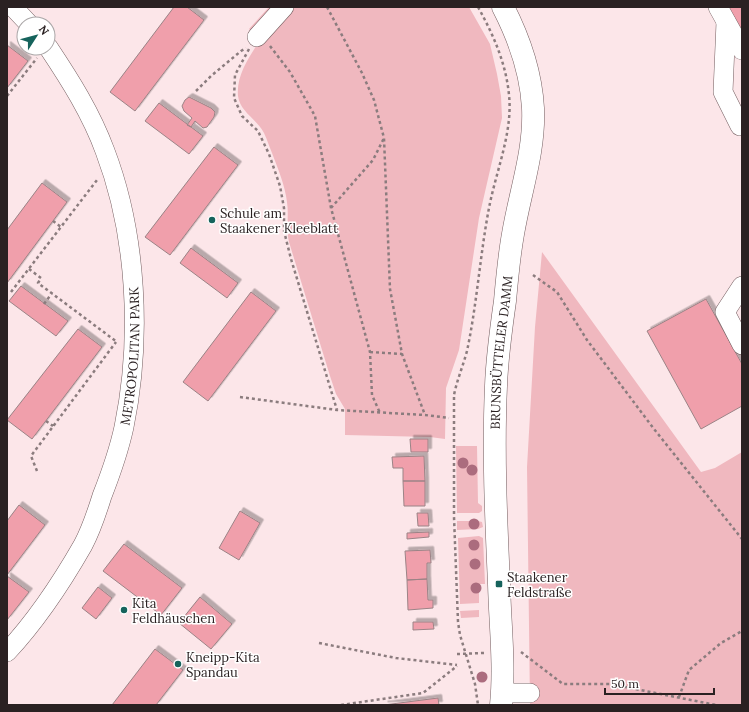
<svg xmlns="http://www.w3.org/2000/svg" width="749" height="712" font-family="Lora,serif">
<style>
.green{fill:#f0b8bf}
.building{fill:#f09fab;stroke:#9b8386;filter:url(#shadow)}
.lines{fill:none;stroke-linecap:round;stroke-linejoin:round}
.minor-casing{stroke:#735d5f;stroke-width:20}
.major-casing{stroke:#735d5f;stroke-width:23}
.path{stroke:#8b7c7e;stroke-width:2.5;stroke-dasharray:3 3;stroke-linecap:butt}
.minor{stroke:#fff;stroke-width:19}
.major{stroke:#fff;stroke-width:22}
.tree{fill:#ab6c7e}
.poi-dot{fill:#16635c;stroke:#fff;stroke-width:1.5}
.labels{text-anchor:middle;dominant-baseline:central;stroke-width:3;stroke-linejoin:round;paint-order:stroke}
.poi-label{font-size:13px;fill:#2a2122;stroke:#fff;text-anchor:start}
.street-label{font-size:13px;fill:#2a2122;stroke:#fff}
</style>
<defs>
<filter id="shadow"><feDropShadow dx="3.5" dy="-3.5" stdDeviation="0" flood-color="#0004"/></filter>
</defs>
<rect width="100%" height="100%" fill="#fce6e9"/>
<path class="green" d="M269 7H469L490 44 497 74 501 96 502 118 479 218 459 350 446 388 445 439 430 437 345 435V409L336 394 330 376 289 242C286 229 289 215 287 202 285 185 278 169 272 153 269 146 267 139 264 133 257 119 240 112 238 96 236 75 250 56 260 40L249 29Z
M542 252 701 472 715 468 742 452V705H530L527 467 535 327Z
M456 446H477L478 503 482 506V511L479 513H457Z
M457 521H478L482 522 483 527 478 529 457 530Z
M479 536 483 538 485 584H479V603L460 604 458 538Z
M479 610V617L461 618 460 611Z"/>
<path class="building" d="M174 7H187L204 20 135 111 110 92Z
M727 7H742V34Z
M7 45 28 61 7 88Z
M189 97 211 108 215 112 214 117 207 127 203 128 195 121 191 127 187 125 192 118 184 111 182 106 185 100Z
M159 103 203 136 189 154 145 121Z
M214 147 238 165 170 255 145 237Z
M42 183 67 202 7 283V230Z
M191 248 238 283 227 298 180 263Z
M21 286 68 321 56 336 9 301Z
M251 292 276 311 208 401 183 382Z
M706 299 742 364V406L701 429 647 331Z
M78 329 102 347 32 439 7 420Z
M410 439H428V452H411Z
M424 456 425 481H403V468H393L392 457Z
M403 481H425V506H404Z
M19 505 45 525 7 575V521Z
M240 511 260 523 239 560 219 548Z
M417 513H428L429 526H418Z
M429 532V537L407 539V533Z
M124 544 182 588 161 615 103 571Z
M430 550 431 563H427V579L407 580 405 551Z
M7 576 29 592 7 620Z
M427 579 428 600H433V608L408 610 407 580Z
M98 587 112 598 96 619 82 608Z
M200 597 232 624 211 649 179 623Z
M413 622H433L434 629 413 630Z
M155 649 183 670 156 705H112Z
M438 698 439 705H384Z"/>
<g class="lines">
<defs>
<g id="minor">
<path d="M13 7 29 24"/>
<path d="M718 7 742 50"/>
<path d="M726 22 723 92 740 126"/>
<path d="M257 37 284 7"/>
<path d="M742 286 725 312 742 345"/>
<path id="s1" d="M7 652C35 622 63 580 83 545 91 530 97 512 102 496 111 473 119 450 124 427 142 339 137 235 105 151 91 113 70 80 48 47"/>
<path d="M502 693H530"/>
</g>
<g id="major">
<path id="s2" d="M501 705C505 665 500 624 499 584 496 518 493 452 496 386 497 357 501 329 505 301 507 279 509 256 513 234 520 192 535 151 533 108 531 72 519 38 503 7"/>
</g>
</defs>
<use href="#minor" class="minor-casing"/>
<use href="#major" class="major-casing"/>
<path class="path" d="M327 7 362 73 374 100 384 138 390 289 402 354 425 415
M478 7C493 34 506 63 509 95 513 132 496 171 489 208 480 255 477 304 467 351 463 366 457 380 454 395V517L458 622 460 635 475 684 478 705
M270 46 290 72 315 116 331 208 370 352 372 395 380 413
M249 49 235 75 234 98 242 116 258 131 269 154 280 186 284 208V231L291 259 337 410
M196 91 211 76 241 51 246 48
M7 96 37 58
M331 208 373 160 384 138
M53 221 61 227
M29 269 41 278 38 283 117 342
M533 275 557 292 587 340 654 429 742 539
M11 292 97 180
M44 304 52 293
M370 352 402 354
M240 397 337 410 425 415 449 418
M46 421 53 426
M37 471 31 456 116 342
M319 643 396 658 457 665
M521 652 563 684H610L716 705
M457 654 484 653
M679 697 689 670 721 643 742 631
M341 705 423 693 457 666"/>
<use href="#minor" class="minor"/>
<use href="#major" class="major"/>
</g>
<g class="tree">
<circle cx="463" cy="463" r="5.5"/>
<circle cx="472" cy="470" r="5.5"/>
<circle cx="474" cy="524" r="5.5"/>
<circle cx="474" cy="545" r="5.5"/>
<circle cx="475" cy="564" r="5.5"/>
<circle cx="476" cy="588" r="5.5"/>
<circle cx="482" cy="677" r="5.5"/>
</g>
<g class="poi-dot">
<circle cx="212" cy="220" r="4"/>
<rect x="495" y="580" width="8" height="8" rx="2"/>
<circle cx="124" cy="610" r="4"/>
<circle cx="178" cy="664" r="4"/>
</g>
<g class="labels">
<g class="poi-label">
<text x="220" y="213">Schule am<tspan x="220" dy="15">Staakener Kleeblatt</tspan></text>
<text x="507" y="577">Staakener<tspan x="507" dy="15">Feldstraße</tspan></text>
<text x="132" y="603">Kita<tspan x="132" dy="15">Feldhäuschen</tspan></text>
<text x="186" y="657">Kneipp-Kita<tspan x="186" dy="15">Spandau</tspan></text>
</g>
<g class="street-label">
<text stroke="none"><textPath href="#s2" startOffset="353">BRUNSBÜTTELER DAMM</textPath></text>
<text stroke="none"><textPath href="#s1" startOffset="328">METROPOLITAN PARK</textPath></text>
</g>
</g>
<rect width="749" height="712" fill="none" stroke="#2a2122" stroke-width="16"/>
<g transform="translate(36 36) rotate(54)"><circle r="19" fill="#ffffff" stroke="#aaa6a7"/>
<path d="M0-3L7 15L0 10L-7 15Z" fill="#16635c"/>
<text y="-6" font-size="11" font-weight="bold" text-anchor="middle" fill="#2a2122">N</text>
</g>
<path d="M605 688v6h109v-6" fill="none" stroke="#2a2122" stroke-width="2"/>
<text x="611" y="688" font-size="12" fill="#2a2122" stroke="#ffffff" stroke-width="3" paint-order="stroke">50 m</text>
</svg>
